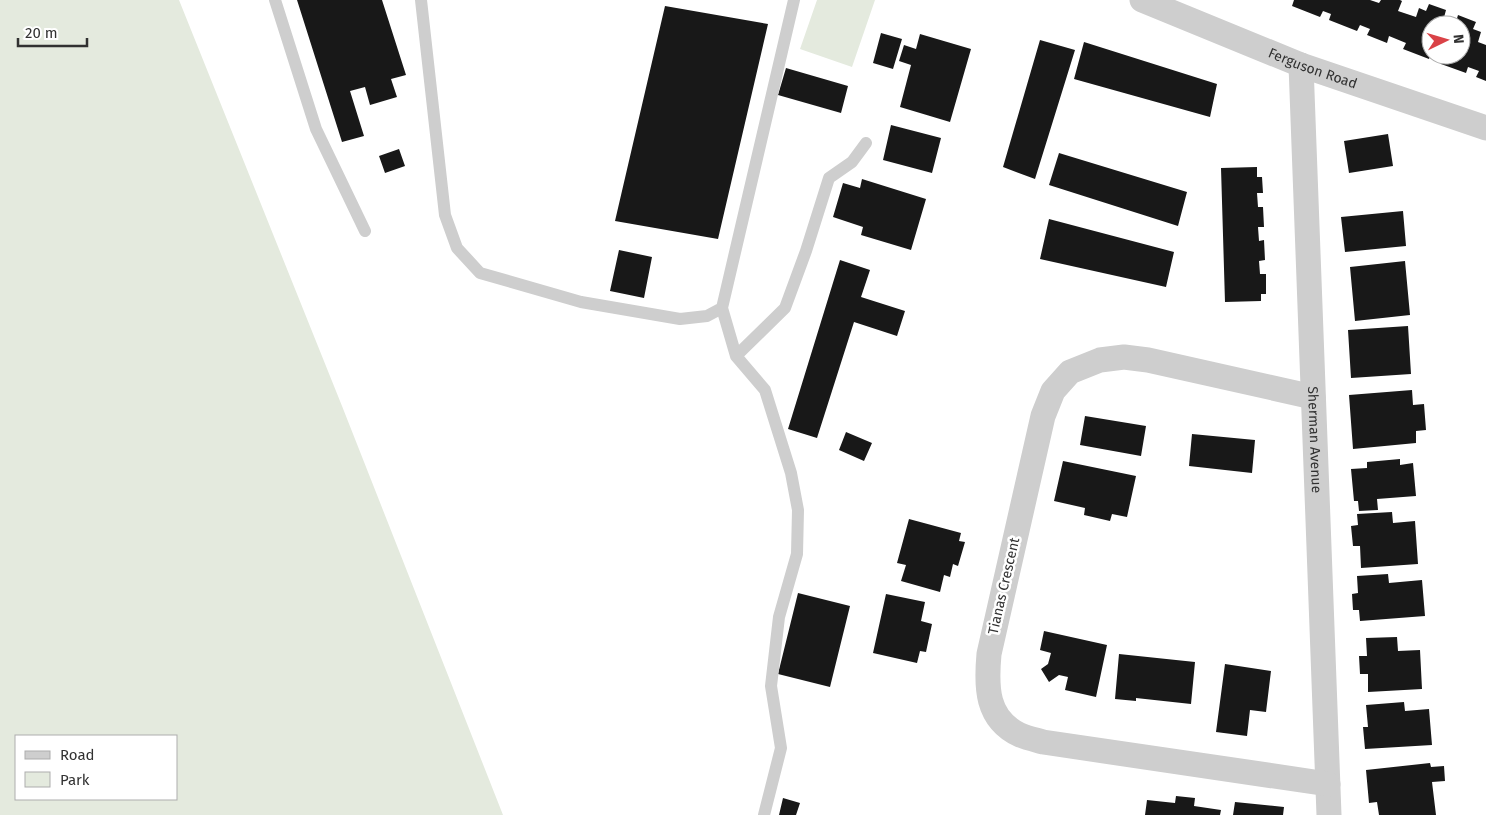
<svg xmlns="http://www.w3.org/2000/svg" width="1486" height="815" font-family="'Fira Sans',sans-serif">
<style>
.green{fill:#e4eade;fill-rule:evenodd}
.building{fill:#181818}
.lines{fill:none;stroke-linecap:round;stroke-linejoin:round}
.lane{stroke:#cecece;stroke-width:12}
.street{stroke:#cecece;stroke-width:25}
.labels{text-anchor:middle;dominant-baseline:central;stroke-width:5;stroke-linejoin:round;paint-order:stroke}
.street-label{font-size:14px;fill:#313131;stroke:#fff}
</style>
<rect width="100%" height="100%" fill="#fff"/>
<path class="green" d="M0 0H179L342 406 503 815H0ZM16 736H176V799H16Z
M817 0H875L852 67 800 49Z"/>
<path class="building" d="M297 0H382L406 75 391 79 397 97 370 105 365 87 350 91 364 136 342 142Z
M1294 0H1370L1379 3 1381 0H1400L1402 1 1398 11 1416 17 1419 8 1426 11 1429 4 1446 10 1442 25H1431V54L1429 59 1403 49 1406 43 1389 36 1387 43 1367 35 1370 29 1360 25 1357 31 1329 20 1331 14 1323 11 1320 17 1292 6Z
M665 6 768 24 718 239 615 221Z
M1458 15 1476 22 1473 29 1481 32 1478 42 1486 45V81L1476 77 1479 71 1468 67 1466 73 1441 64 1444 57 1438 55H1461V25H1455Z
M881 33 902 39 893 69 873 63Z
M920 34 971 49 950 122 900 107 911 65 899 61 904 45 916 49Z
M1040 40 1075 50 1035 179 1003 167Z
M1084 42 1217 84 1210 117 1074 79Z
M786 68 848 86 841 113 778 95Z
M891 125 941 138 932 173 883 160Z
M1388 134 1393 166 1349 173 1344 141Z
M399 149 405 166 385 173 379 156Z
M1059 153 1187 192 1178 226 1049 185Z
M1257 167V177H1262L1263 193H1257L1258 207H1263L1264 227H1258L1259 241 1264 240 1265 260 1259 261 1260 274H1266V294H1261V301L1225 302 1221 168Z
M862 179 926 199 911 250 861 235 863 227 833 217 843 183 860 188Z
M1403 211 1406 246 1345 252 1341 217Z
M1049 219 1174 252 1166 287 1040 259Z
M619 250 652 257 644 298 610 291Z
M840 260 870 270 861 297 905 311 897 336 854 322 817 438 788 429Z
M1405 261 1410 315 1355 321 1350 267Z
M1408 326 1411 374 1351 378 1348 330Z
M1412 390 1413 405 1424 404 1426 430 1416 431V443L1353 449 1349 395Z
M1085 416 1146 426 1141 456 1080 445Z
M846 432 872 443 864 461 839 450Z
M1192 434 1255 440 1252 473 1189 466Z
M1400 459V465L1413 463 1416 496 1377 499 1378 510 1359 511 1358 501H1354L1351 469 1367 468V462Z
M1063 461 1136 476 1127 517 1112 514 1110 521 1084 515 1085 508 1054 501Z
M1392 512 1393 523 1415 521 1418 564 1361 568 1360 546H1353L1351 526 1358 525 1357 514Z
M909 519 961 533 959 541 965 542 958 566 953 564 950 577 944 575 940 592 901 581 906 565 897 563Z
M1388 574 1389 583 1422 580 1425 616 1360 621 1359 610H1353L1352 594 1358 593 1357 576Z
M798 593 850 606 830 687 778 674Z
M886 594 925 602 921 621 932 624 926 652 920 651 917 663 873 653Z
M1044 631 1107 645 1096 697 1065 690 1068 677 1059 675 1049 682 1041 669 1048 664 1051 653 1040 650Z
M1397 637 1398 651 1420 650 1422 689 1368 692V674H1360L1359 656H1367L1366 638Z
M1119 654 1195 662 1191 704 1136 698V701L1115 699Z
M1225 664 1271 671 1266 712 1250 710 1247 736 1216 732Z
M1404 702 1405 711 1429 709 1432 745 1365 749 1363 727H1368L1366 705Z
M1430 763 1431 767 1444 766 1445 781 1432 782 1436 815H1379L1377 802 1369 803 1366 770Z
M1176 796 1195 798 1194 806 1221 810 1220 815H1145L1147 800 1175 803Z
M783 798 800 803 796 815H779Z
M1235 802 1284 807 1283 815H1233Z"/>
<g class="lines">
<path class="lane" d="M275 0 316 129 365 231
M421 0 445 215 457 248 480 273 581 302 680 319 707 316 722 308
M736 356 785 308 806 251 829 178 852 162 866 143
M764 815 781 748 771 686 779 617 797 554 798 510 791 473 765 390 736 356 722 308 794 0"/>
<g class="street">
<path id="s1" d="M1142 0 1301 65 1486 128"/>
<path id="s2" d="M1301 65 1329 815"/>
<path d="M1313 397 1148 360 1124 357 1100 360 1070 372 1053 391 1043 416 989 654C986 687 986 719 1020 735 1027 738 1036 740 1043 742L1328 784"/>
</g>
</g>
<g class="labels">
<g class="street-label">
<text stroke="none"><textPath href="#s1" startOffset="184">Ferguson Road</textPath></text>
<text stroke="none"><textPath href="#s2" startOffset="375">Sherman Avenue</textPath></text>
<text transform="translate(1004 586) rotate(-77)">Tianas Crescent</text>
</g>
</g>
<rect x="15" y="735" width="162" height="65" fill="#ffffff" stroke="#adadad"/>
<rect x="25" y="751" width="25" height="8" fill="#cecece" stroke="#adadad"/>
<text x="60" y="760" font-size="15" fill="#313131">Road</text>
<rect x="25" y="772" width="25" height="15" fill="#e4eade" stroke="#adadad"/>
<text x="60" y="785" font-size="15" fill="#313131">Park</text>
<g transform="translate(1446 40) rotate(85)"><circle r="24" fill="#ffffff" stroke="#adadad"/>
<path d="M0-4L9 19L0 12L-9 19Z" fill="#da4247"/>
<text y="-8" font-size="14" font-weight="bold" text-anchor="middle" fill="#313131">N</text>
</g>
<path d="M18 38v8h69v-8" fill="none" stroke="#313131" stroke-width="2.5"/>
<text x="25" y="38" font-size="15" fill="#313131" stroke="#ffffff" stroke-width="4" paint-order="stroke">20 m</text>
</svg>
